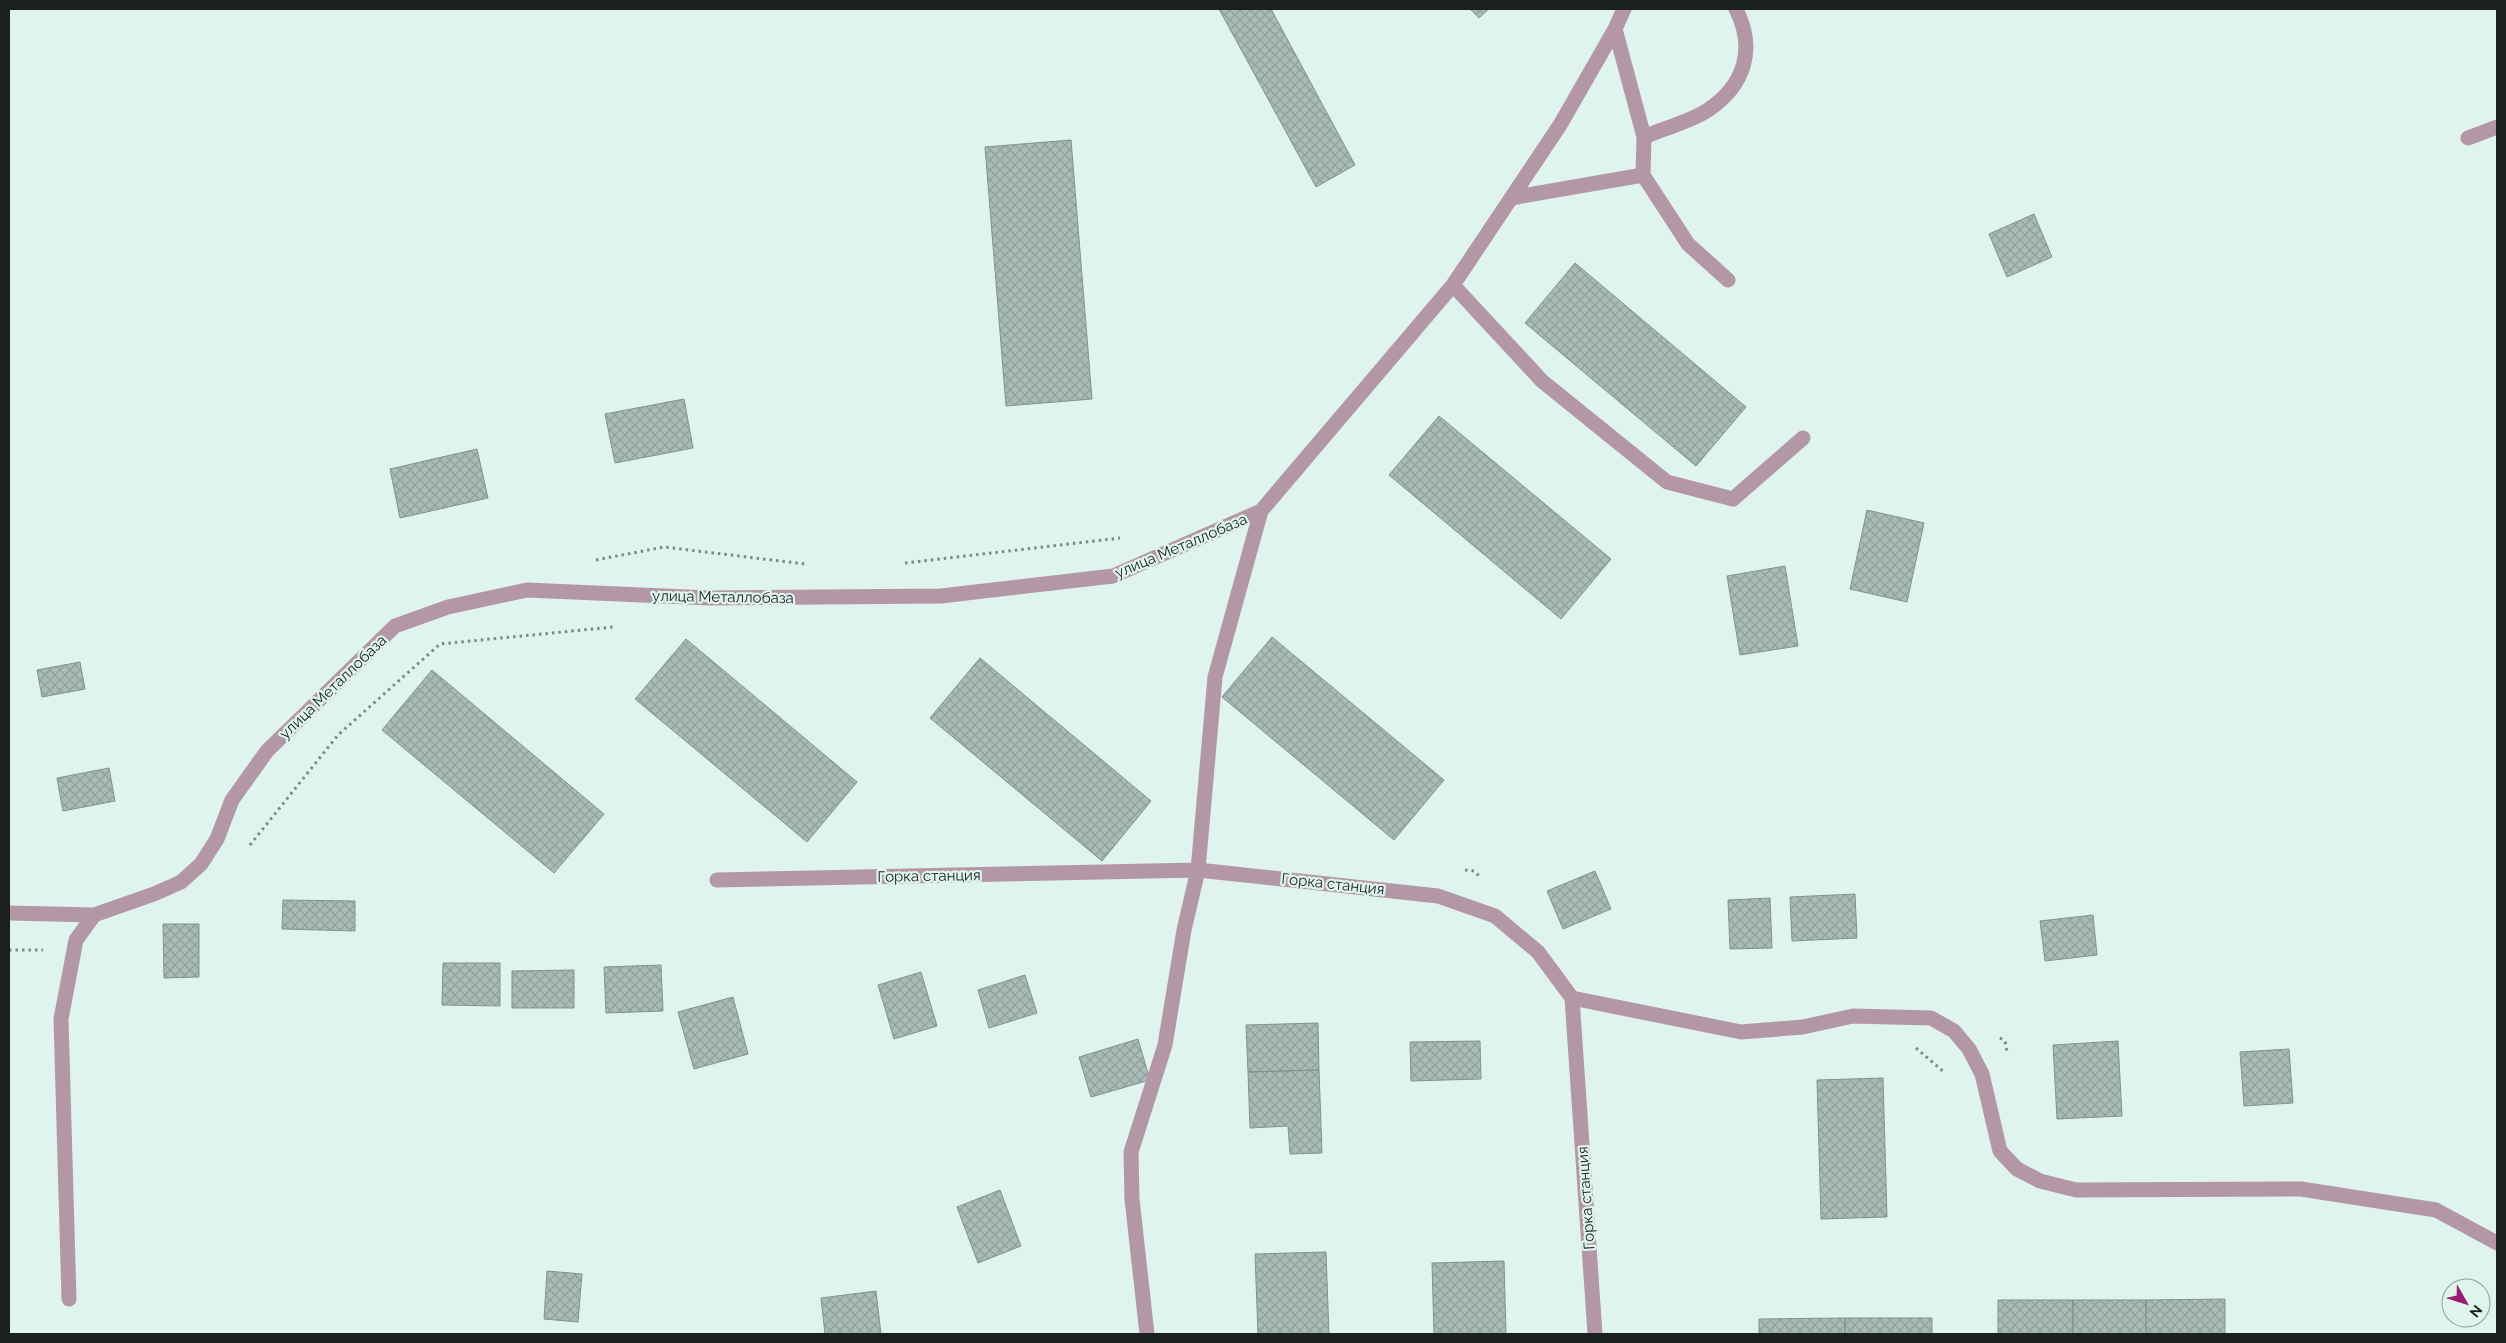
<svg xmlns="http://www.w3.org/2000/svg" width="2506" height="1343" font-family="Raleway,sans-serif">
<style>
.building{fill:url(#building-cross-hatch);stroke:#81938f}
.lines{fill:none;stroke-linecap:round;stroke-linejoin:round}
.path{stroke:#7c8985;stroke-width:3;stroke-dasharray:2.5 4;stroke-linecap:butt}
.minor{stroke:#b497a6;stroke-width:15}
.labels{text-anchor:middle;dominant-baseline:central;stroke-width:4.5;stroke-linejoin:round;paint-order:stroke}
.street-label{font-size:15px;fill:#19201e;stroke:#e0f4ee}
</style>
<defs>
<pattern id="building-cross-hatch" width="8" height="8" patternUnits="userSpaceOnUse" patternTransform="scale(1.25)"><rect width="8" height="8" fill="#a8bbb6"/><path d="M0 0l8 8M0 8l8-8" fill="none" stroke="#90a09c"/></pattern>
</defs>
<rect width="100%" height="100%" fill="#e0f4ee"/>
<path class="building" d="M1219 9H1271L1355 165 1316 187Z
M1470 9H1489L1479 18Z
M1071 140 1092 399 1006 406 985 147Z
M2034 214 2052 257 2007 277 1989 234Z
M1575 263 1746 407 1696 466 1525 323Z
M684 399 693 448 615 463 605 414Z
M1439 416 1611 559 1561 619 1389 475Z
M477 449 488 498 400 518 390 469Z
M1867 510 1924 523 1907 602 1850 589Z
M1785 566 1798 646 1740 655 1727 576Z
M1272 637 1444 780 1394 840 1222 697Z
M686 639 857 782 807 842 635 699Z
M980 658 1151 801 1102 861 930 718Z
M80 662 85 689 42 697 37 670Z
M432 670 604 814 554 873 382 730Z
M109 768 115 801 63 811 57 778Z
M1595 871 1611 909 1563 929 1547 891Z
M1855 894 1857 938 1792 941 1790 897Z
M1770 898 1772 948 1730 949 1728 900Z
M283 900 355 901V931L282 929Z
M2093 915 2097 955 2045 961 2040 921Z
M163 924H199V977L164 978Z
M443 963H500V1006L442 1005Z
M661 965 663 1011 606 1013 604 967Z
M574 970V1008H512V971Z
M921 972 937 1026 894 1039 878 985Z
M1025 975 1037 1013 989 1028 978 990Z
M733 997 748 1054 694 1069 678 1012Z
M1318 1023 1319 1070 1248 1072 1246 1025Z
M1138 1039 1150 1080 1091 1097 1079 1057Z
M1480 1041 1481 1079 1411 1081 1410 1042Z
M2118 1041 2122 1116 2057 1119 2053 1045Z
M2289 1049 2293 1103 2244 1106 2240 1052Z
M1319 1070 1322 1153 1290 1154 1288 1126 1250 1128 1248 1072Z
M1883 1078 1887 1217 1821 1219 1817 1080Z
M1000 1190 1021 1246 978 1263 957 1207Z
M1326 1252 1329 1334H1258L1255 1254Z
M1504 1261 1506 1334H1434L1432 1263Z
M547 1271 582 1274 578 1322 544 1319Z
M876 1291 881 1334H825L821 1298Z
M2225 1299V1334H2146V1300Z
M1998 1300H2073V1334H1998Z
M2073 1300H2146V1334H2073Z
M1845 1318V1334H1759V1319Z
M1845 1318H1932V1334H1845Z"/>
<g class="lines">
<path class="path" d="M596 560 664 547 805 564
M905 563 1120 538
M250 845 338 735 440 644 613 627
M1465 870 1474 871 1479 876
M9 950H43
M2000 1038 2005 1041 2007 1051
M1916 1048 1945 1073"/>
<path class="minor" d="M1615 29 1644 137 1643 175 1688 244 1728 280
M1644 137C1664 128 1690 122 1708 110 1745 85 1756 49 1736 9
M2468 138 2497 127
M1511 198 1643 175
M1453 285 1542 381 1667 482 1733 499 1803 438
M717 880 1198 870 1438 896 1495 916 1538 952 1572 998 1595 1334
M9 913 94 915 154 894 181 882 201 864 217 839 232 800 267 751 395 626 448 607 527 590 710 598 941 596 1113 576 1261 511 1453 285 1560 125 1615 29 1624 9
M1572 998 1741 1032 1803 1027 1853 1016 1931 1018 1954 1031 1969 1049 1982 1074 2000 1151 2017 1169 2040 1181 2076 1190 2301 1189 2436 1210 2497 1243
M69 1299 61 1019 76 940 94 915
M1147 1334 1132 1199 1131 1152 1165 1045 1184 930 1198 870 1215 677 1261 511"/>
</g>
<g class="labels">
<g class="street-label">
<text transform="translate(1181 546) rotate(-23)">улица Металлобаза</text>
<text transform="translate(723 597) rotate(1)">улица Металлобаза</text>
<text transform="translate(333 687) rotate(-44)">улица Металлобаза</text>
<text transform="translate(929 876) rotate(-1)">Горка станция</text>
<text transform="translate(1333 884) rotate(6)">Горка станция</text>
<text transform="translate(1586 1198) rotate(-94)">Горка станция</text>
</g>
</g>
<rect width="2506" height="1343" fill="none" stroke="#19201e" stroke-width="20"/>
<g transform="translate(2466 1303) rotate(129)"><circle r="24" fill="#e0f4ee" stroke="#909f9b"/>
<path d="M0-4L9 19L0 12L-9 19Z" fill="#9a1b71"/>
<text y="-8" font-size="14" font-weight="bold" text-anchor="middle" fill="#19201e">N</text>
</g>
</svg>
